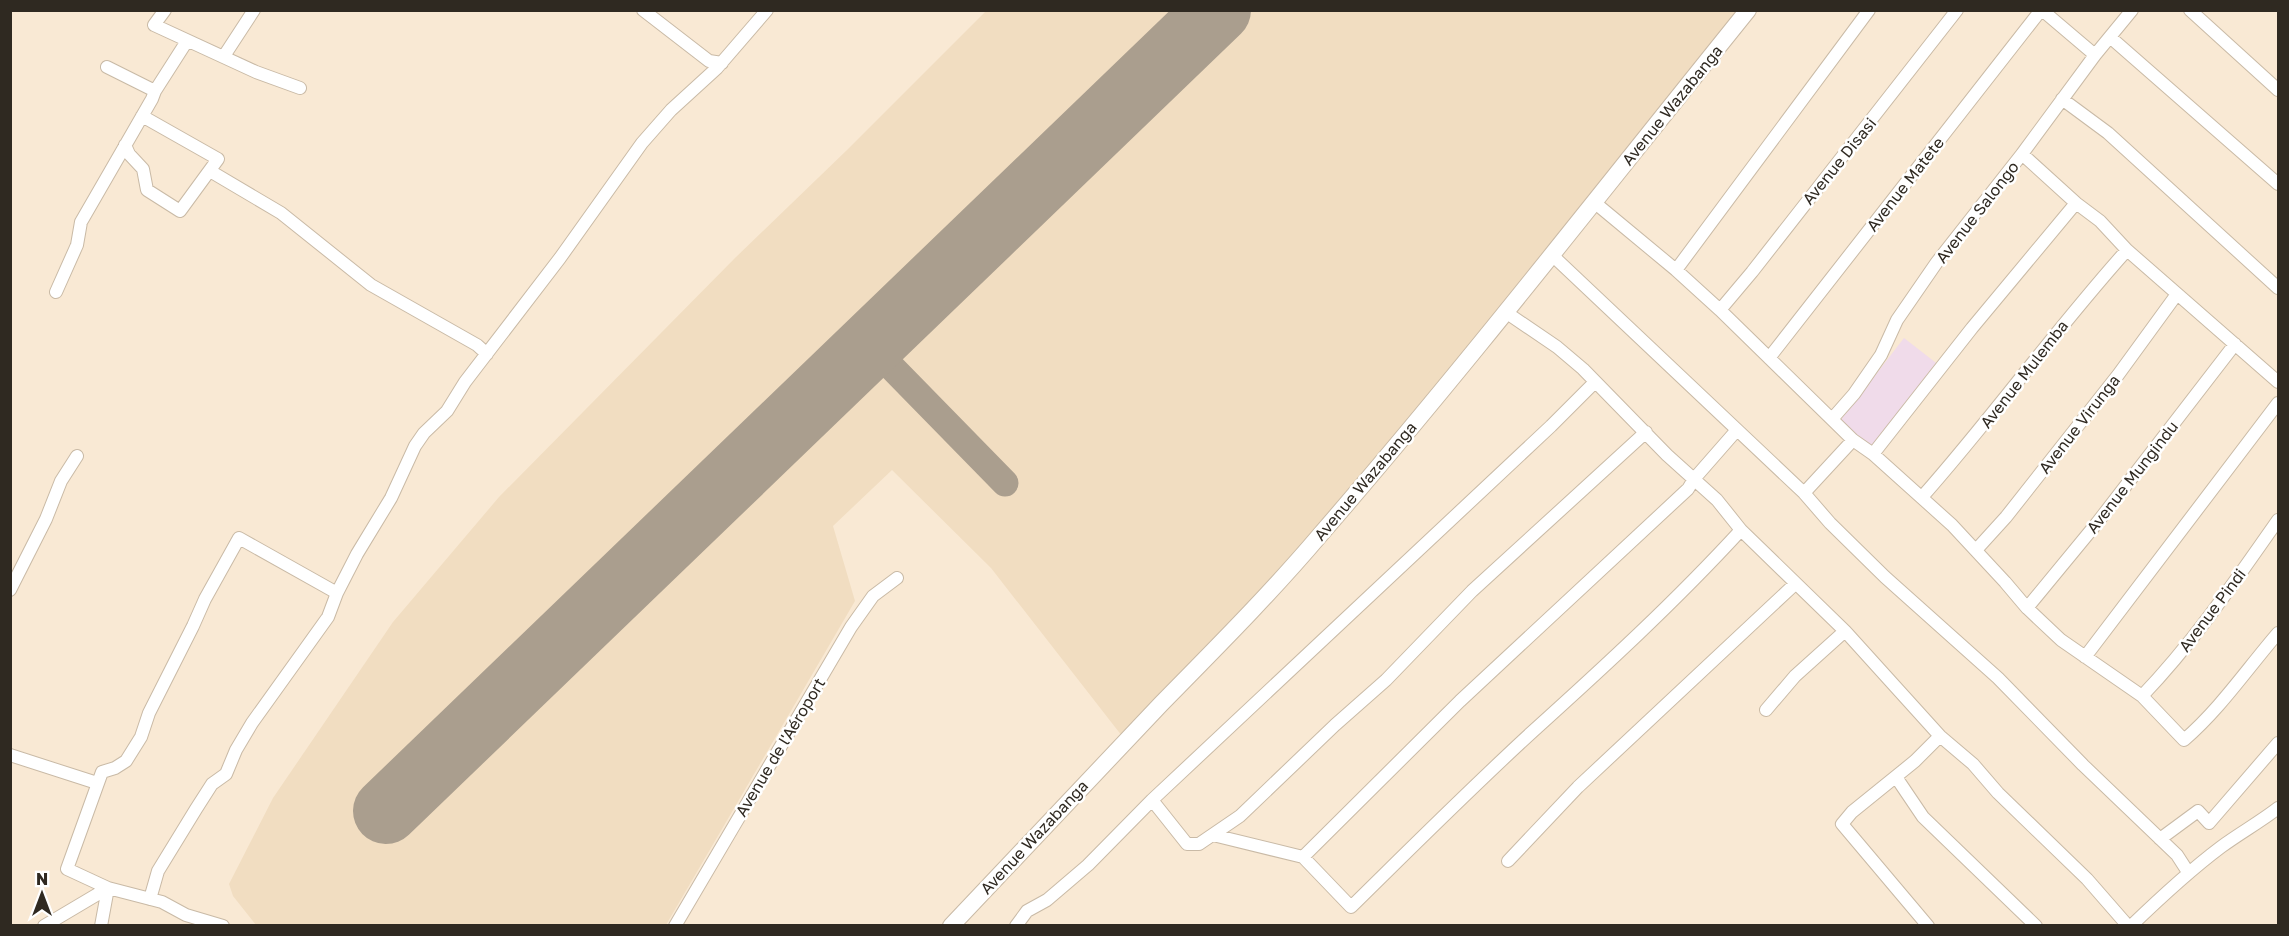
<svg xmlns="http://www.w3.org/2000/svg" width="2289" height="936" font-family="'Golos Text',sans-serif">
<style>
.built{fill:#f1ddc1}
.education{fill:#f0dbea}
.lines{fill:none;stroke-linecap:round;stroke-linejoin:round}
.taxiway{stroke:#aa9e8e;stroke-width:27}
.runway{stroke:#aa9e8e;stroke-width:66}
.minor-casing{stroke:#c9baa6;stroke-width:14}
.secondary-casing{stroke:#c9baa6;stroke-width:18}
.minor{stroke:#fff;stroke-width:12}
.secondary{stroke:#fff;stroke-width:16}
.labels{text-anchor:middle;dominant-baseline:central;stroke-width:5;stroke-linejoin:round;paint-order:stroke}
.street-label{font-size:16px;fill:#2f2921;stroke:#fff}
</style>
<rect width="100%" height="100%" fill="#f9e9d4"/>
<path class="built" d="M986 11H1740L1306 548 1122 736 991 568 892 470 833 526 855 601 666 925H256L233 896 229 884 273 798 393 622 499 497 735 258 847 150Z"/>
<path class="education" d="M1904 338 1940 366 1875 450 1839 422Z"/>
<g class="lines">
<path class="taxiway" d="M870 345 1005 483"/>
<path class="runway" d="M386 811 1218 10"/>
<defs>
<path id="minor" d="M165 10 154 25 256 72 300 88
M643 10 709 61 722 63
M2042 10 2095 55
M2190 10 2278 90
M2110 37 2278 184
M224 56 254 10
M107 67 155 91
M2062 99 2108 133 2278 288
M125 145 129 154 143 169 147 190 180 211 218 159 142 116
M2022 154 2076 203 2100 221 2127 250 2278 382
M210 171 281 213 371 285 477 345 487 354
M1594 202 1676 270 1720 310 1853 440 1873 454 1952 525 2005 582 2027 608 2061 640 2142 696 2184 740C2220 709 2247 669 2278 633
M1553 256 1804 493 1830 523 1885 577 1998 678 2083 765 2177 855 2188 872
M1676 270 1869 10
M56 292 77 245 81 222 152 99 155 91 187 41
M1720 310 1752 272 1957 10
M1507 313 1557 347 1583 369 1667 455 1717 500 1741 530 1845 631 1940 736 1973 764 1998 793 2087 879 2128 926
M1769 358 2041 10
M1832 419 1854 394 1881 355 1897 320 1937 262 2022 154 2095 55 2132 10
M1873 454 1972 328 2076 203
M1804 493 1853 440
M1922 497C1993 417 2055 330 2127 250
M1976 550 2006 517 2118 375 2177 294
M10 590 46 519 61 481 77 456
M2027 608 2097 523 2235 344
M2085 657 2278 403
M2142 696C2193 643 2236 580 2278 520
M1766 710 1795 676 1845 631
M10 755 97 783
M1896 777 1923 817 2036 926
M1152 800 1187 844H1199L1240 816 1335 725 1386 680 1472 591 1646 432
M1213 835 1303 857 1351 907C1410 849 1469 790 1531 733 1603 668 1675 602 1741 530
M2160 839 2198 811 2209 823 2278 743
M1303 857 1460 701 1688 489 1694 479 1736 431
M1508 861 1578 787 1795 584
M150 899 158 871 196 809 212 784 226 774 236 750 252 723 328 617 337 593 357 554 391 498 415 446 424 433 447 411 465 382 560 258 642 143 671 110 717 68 767 10
M44 926 108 888
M101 926 108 888
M223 926 186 915 162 902 108 888 67 869 102 772 115 768 126 761 141 737 149 713 193 626 205 599 239 538 337 593
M675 926 851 627 873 596 897 578
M1016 926 1027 911 1047 900 1088 865 1152 800 1551 426 1595 382
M1928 926 1842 824 1852 812 1915 761 1940 736
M2131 926C2160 898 2189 871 2221 847 2240 833 2260 822 2278 808"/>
<path id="secondary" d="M951 926C1021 851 1091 777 1161 704 1215 649 1270 594 1320 535 1468 364 1606 186 1748 10"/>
</defs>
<use href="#minor" class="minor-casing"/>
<use href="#secondary" class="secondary-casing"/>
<use href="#minor" class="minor"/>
<use href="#secondary" class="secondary"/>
</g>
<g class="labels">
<g class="street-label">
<text transform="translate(1672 105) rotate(-51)">Avenue Wazabanga</text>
<text transform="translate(1839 161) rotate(-51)">Avenue Disasi</text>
<text transform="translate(1905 184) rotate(-52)">Avenue Matete</text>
<text transform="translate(1977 212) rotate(-52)">Avenue Salongo</text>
<text transform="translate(2024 374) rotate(-52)">Avenue Mulemba</text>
<text transform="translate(2079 424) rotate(-52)">Avenue Virunga</text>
<text transform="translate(2132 477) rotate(-52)">Avenue Mungindu</text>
<text transform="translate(1365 481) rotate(-50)">Avenue Wazabanga</text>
<text transform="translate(2212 610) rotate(-53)">Avenue Pindi</text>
<text transform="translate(780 747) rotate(-59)">Avenue de l'Aéroport</text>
<text transform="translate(1034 837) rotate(-47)">Avenue Wazabanga</text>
</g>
</g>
<rect width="2289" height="936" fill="none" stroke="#2f2921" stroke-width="24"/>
<g transform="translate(42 894)" stroke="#ffffff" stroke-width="4.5" paint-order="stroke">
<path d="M0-4.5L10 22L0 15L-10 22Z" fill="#2f2921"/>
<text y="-9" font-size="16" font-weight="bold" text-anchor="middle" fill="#2f2921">N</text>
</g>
</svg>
